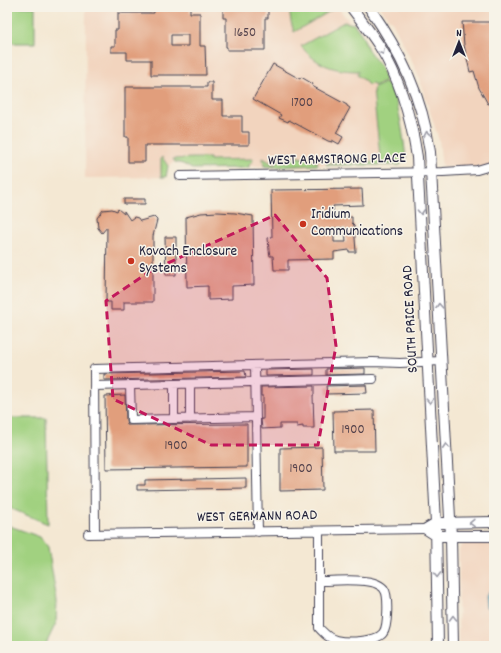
<svg xmlns="http://www.w3.org/2000/svg" width="501" height="653" font-family="Dekko,sans-serif">
<style>
.built{fill:#f2d4be}
.green{fill:#a1d180;stroke:#627a5e}
.water{fill:#44afc3;stroke:#33687f}
.building{fill:#e19e7b;fill-rule:evenodd}
.lines{fill:none;stroke-linecap:round;stroke-linejoin:round}
.minor-casing{stroke:#424052;stroke-width:10}
.major-casing{stroke:#424052;stroke-width:12}
.minor{stroke:#fff;stroke-width:8}
.major{stroke:#fff;stroke-width:10}
.oneway{stroke:#9c9ca7}
.marked{fill:#c2185b;fill-opacity:0.2;stroke:#c2185b;stroke-width:3;stroke-dasharray:8 5;stroke-linejoin:round}
.poi-dot{fill:#c8321e;stroke:#f7f3e8;stroke-width:1.5}
.labels{text-anchor:middle;dominant-baseline:central;stroke-width:3;stroke-linejoin:round;paint-order:stroke}
.number-label{font-size:13px;fill:#52414b}
.street-label{font-size:15px;fill:#22223b;stroke:#f7f3e8}
.poi-label{font-size:15px;fill:#22223b;stroke:#f7f3e8;text-anchor:start}
</style>
<rect width="100%" height="100%" fill="#f7f3e8"/>
<filter id="ink" filterUnits="userSpaceOnUse"><feTurbulence type="fractalNoise" baseFrequency=".025" numOctaves="2"/><feDisplacementMap in="SourceGraphic" scale="8" xChannelSelector="R" yChannelSelector="G"/><feConvolveMatrix kernelMatrix="1 2 1 2 8 2 1 2 1" color-interpolation-filters="sRGB"/></filter>
<filter id="wash" filterUnits="userSpaceOnUse"><feTurbulence type="fractalNoise" baseFrequency=".012" numOctaves="4" result="noise"/><feDisplacementMap in="SourceGraphic" scale="16" xChannelSelector="R" yChannelSelector="G"/><feGaussianBlur stdDeviation="0.9" result="paint"/><feColorMatrix in="noise" values="0 0 0 0 0 0 0 0 0 0 0 0 0 0 0 0 0 1.4 0 .05"/><feComposite in="paint" operator="in"/></filter>
<g filter="url(#wash)">
<rect width="100%" height="100%" fill="#f4e8d3"/>
<path class="built" d="M86 7H338L350 23 354 24 362 35 368 50 379 65 385 80 394 94 406 158 400 165H317L308 167 264 166 192 169 176 161 167 167 166 177 85 178Z
M379 7H494V167H442L439 140 417 72 393 23Z
M466 542 494 545V646H458L459 550 462 545Z"/>
<path class="green" d="M7 7H35V43H7Z
M289 7H332V10L294 32 291 22Z
M344 22 354 24 362 35 368 50 381 67 385 80 384 82 374 86 373 84 368 85 363 79 357 75 359 71C335 71 317 66 301 46Z
M385 83C398 87 404 143 406 158L400 165H327L326 162 329 163 374 162 380 156 373 90 374 89V88Z
M295 156 318 162 317 165 274 167 264 166 263 158 275 165 278 160C285 163 290 162 295 156Z
M162 157 168 166 166 177H161V158Z
M193 158H210V160L253 159V160L249 165V167L243 168 192 169 183 164 175 162 173 159Z
M7 418H46L48 524 7 507Z
M7 525 40 537 48 547 57 601 56 623 45 646H7Z"/>
<path class="water" d="M494 585V615H493L486 608 485 596Z"/>
<g id="blocks">
<path class="building" d="M154 7H190V13H200V46H205L206 75H151V60H127V52H111V46H115V30H118V13H154ZM171 35H188V46H171Z
M226 7H263V9H268V18H265V50H227V47H226V18H223V9H226Z
M462 22H494V102L488 104 479 88 474 71 470 72 464 45Z
M273 64 300 79 301 77 313 84 312 86 347 105V106L350 108 336 133 343 137 339 144 332 140V142L328 141 289 120 288 122 279 118 281 115 253 99Z
M207 82H212V100H223V116H242V132H249V145H145V162H128V137H125V87H207Z
M362 189 363 205 333 206 334 217H352V223L354 225 356 252H349V250L334 252V259L288 260V270H274L273 256H270L269 250 268 238 272 237 271 190ZM334 228H345L346 242H334Z
M124 199H145V204H124Z
M112 209 117 211 118 209 124 214V211L130 220 134 217 138 218 140 221 154 217 157 220 153 236V302H124V310H111V302H106L107 227 102 233 98 228 97 218 103 210Z
M218 212 235 213 253 216 254 285 232 286V299L208 300V286L187 287 186 217 201 213Z
M165 237H176V275H166Z
M365 368V374L326 375V369Z
M314 369V375L266 376V370Z
M245 371 246 377 104 380V374Z
M366 385 367 393 327 394 326 386Z
M314 386V395H313L314 428H303V426L297 427V424H280V428L262 429 261 419H263V396H261V387Z
M125 395 126 420 127 425 247 424V467L106 469 105 396Z
M374 410 375 451H334L333 411Z
M322 447 323 490 280 491V448Z
M246 478V488L137 490V485H145V480Z"/>
</g>
</g>
<g filter="url(#ink)">
<use href="#blocks" fill-opacity="0" stroke="#424052" stroke-width="1"/>
<g class="lines">
<defs>
<path id="minor" d="M180 176 443 172 477 170 494 165
M255 365 258 532
M174 384V419
M130 385 131 420 256 417
M94 386 373 379
M190 419V384
M319 531V628C324 633 329 639 336 640 347 643 376 642 383 633 388 627 389 595 384 589 383 587 379 585 377 584 365 578 334 581 319 581
M88 534 426 529
M95 534 94 369 373 362 400 363 441 361"/>
<path id="major" d="M351 7C361 20 371 33 380 47 401 81 411 118 417 157L436 523 438 646
M369 7C401 53 422 96 430 152L451 536 453 646
M494 522 436 523 426 529 437 536H494"/>
</defs>
<use href="#minor" class="minor-casing"/>
<use href="#major" class="major-casing"/>
<use href="#minor" class="minor"/>
<use href="#major" class="major"/>
</g>
<defs><path id="oneway-chevron" d="M-2-3.5L2.5 0L-2 3.5" fill="none" stroke-width="1.6" stroke-linecap="round" stroke-linejoin="round"/></defs>
<g class="oneway">
<use href="#oneway-chevron" transform="translate(382 52) rotate(60)"/>
<use href="#oneway-chevron" transform="translate(427 134) rotate(-101)"/>
<use href="#oneway-chevron" transform="translate(421 212) rotate(87)"/>
<use href="#oneway-chevron" transform="translate(439 306) rotate(-93)"/>
<use href="#oneway-chevron" transform="translate(430 401) rotate(87)"/>
<use href="#oneway-chevron" transform="translate(446 446) rotate(-93)"/>
<use href="#oneway-chevron" transform="translate(472 523) rotate(179)"/>
<use href="#oneway-chevron" transform="translate(437 575) rotate(89)"/>
<use href="#oneway-chevron" transform="translate(453 618) rotate(-91)"/>
</g>
</g>
<path class="marked" d="M275 215 327 278 336 346 318 445H211L113 399 106 301 152 270Z"/>
<g class="poi-dot">
<circle cx="303" cy="224" r="4"/>
<circle cx="131" cy="261" r="4"/>
</g>
<g class="labels">
<g class="number-label">
<text x="245" y="33">1650</text>
<text x="302" y="103">1700</text>
<text x="353" y="430">1900</text>
<text x="176" y="446">1900</text>
<text x="301" y="469">1900</text>
</g>
<g class="street-label">
<text transform="translate(337 160) rotate(-1)">WEST ARMSTRONG PLACE</text>
<text transform="translate(411 319) rotate(-93)">SOUTH PRICE ROAD</text>
<text transform="translate(257 517) rotate(-1)">WEST GERMANN ROAD</text>
</g>
<g class="poi-label">
<text x="311" y="215">Iridium<tspan x="311" dy="17">Communications</tspan></text>
<text x="139" y="252">Kovach Enclosure<tspan x="139" dy="17">Systems</tspan></text>
</g>
</g>
<rect width="501" height="653" fill="none" stroke="#f7f3e8" stroke-width="24"/>
<g transform="translate(459 42)" stroke="#f7f3e8" stroke-width="3" paint-order="stroke">
<path d="M0-3L7 15L0 10L-7 15Z" fill="#22223b"/>
<text y="-6" font-size="11" font-weight="bold" text-anchor="middle" fill="#22223b">N</text>
</g>
</svg>
